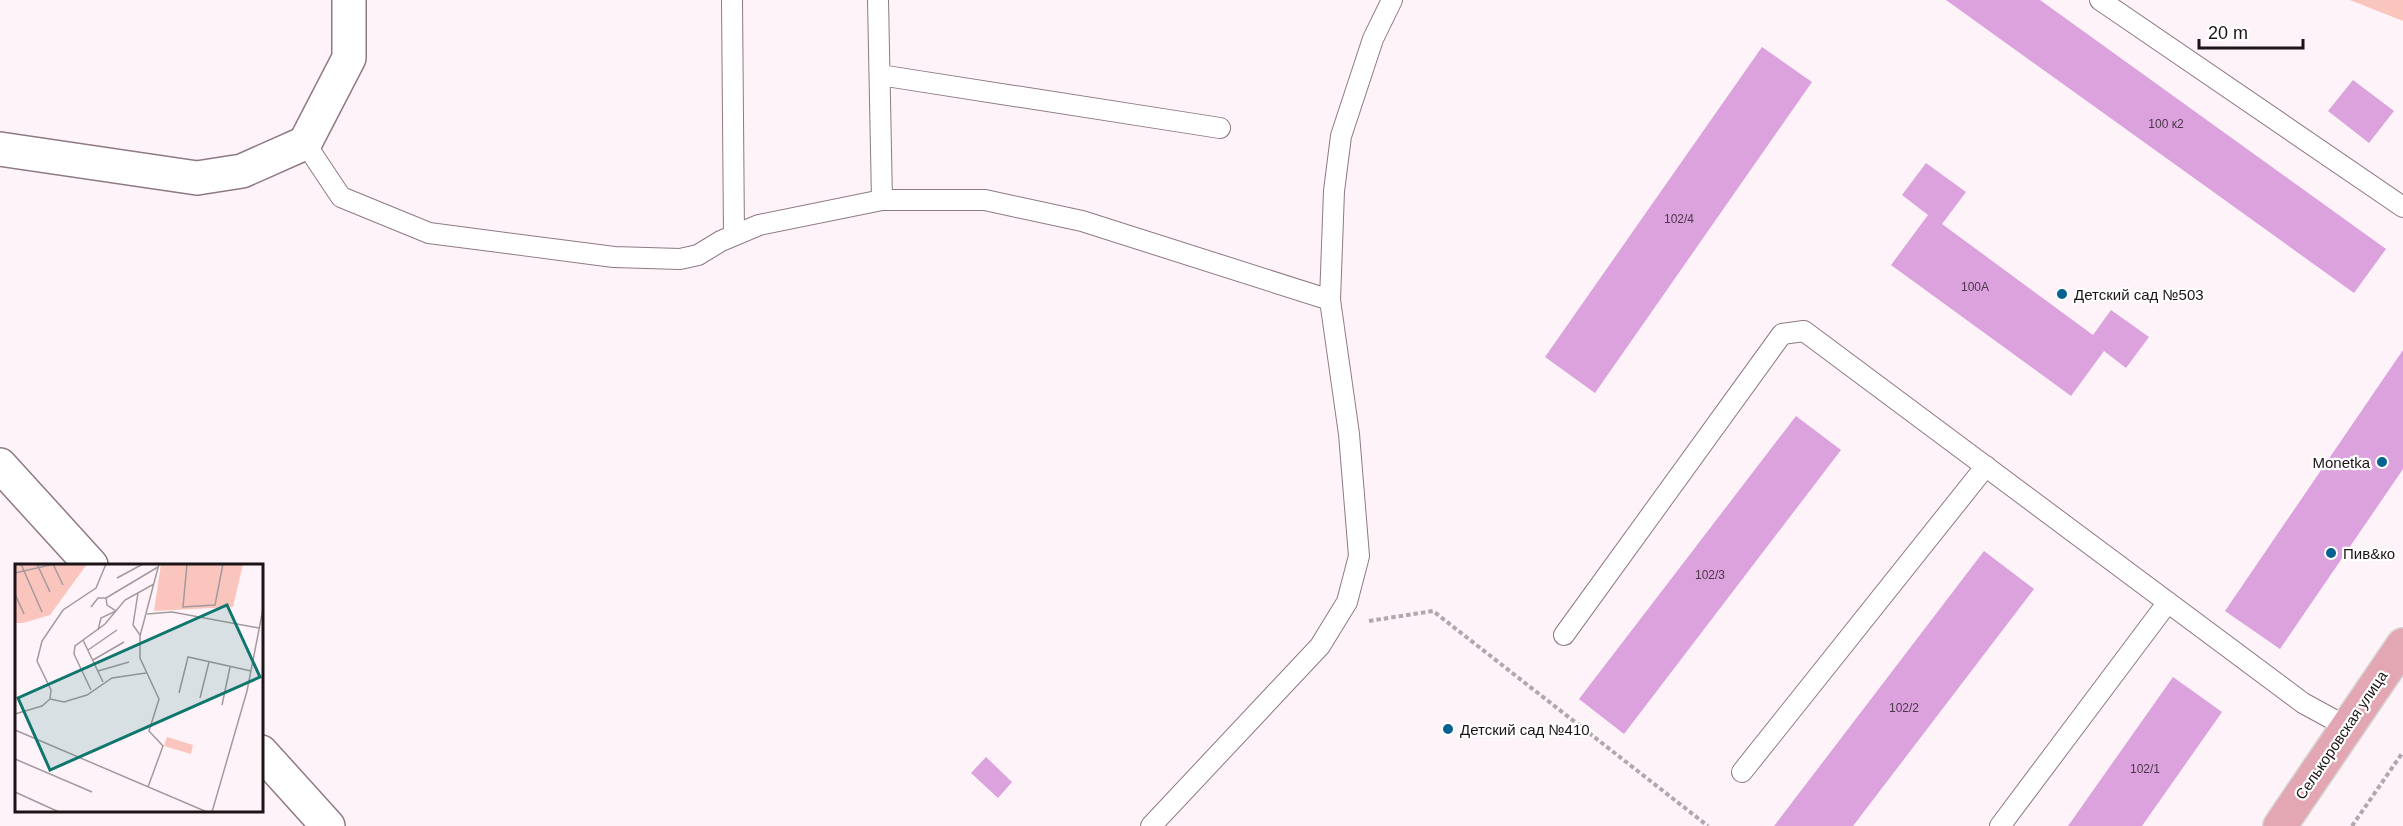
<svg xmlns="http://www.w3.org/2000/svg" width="2403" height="826" font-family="Arial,sans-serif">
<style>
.green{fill:#fac5bd}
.building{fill:#dba2dd}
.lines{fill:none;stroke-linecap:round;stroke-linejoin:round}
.service-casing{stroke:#8f7984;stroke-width:22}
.minor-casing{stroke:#8f7984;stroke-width:36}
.primary-casing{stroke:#d6d5d5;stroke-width:36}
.path{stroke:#b1a7ac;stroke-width:4;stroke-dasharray:4.5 3;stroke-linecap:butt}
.service{stroke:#fff;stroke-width:20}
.minor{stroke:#fff;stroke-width:33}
.primary{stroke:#e3a7b4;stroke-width:33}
.poi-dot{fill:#046191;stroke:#fff;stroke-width:2}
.labels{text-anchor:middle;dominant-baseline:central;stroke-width:4.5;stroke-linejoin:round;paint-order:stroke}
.number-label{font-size:12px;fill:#4c3849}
.poi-label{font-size:15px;fill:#1d1418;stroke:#fff;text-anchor:start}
.street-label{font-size:15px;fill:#1d1418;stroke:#fff}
.inset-road{fill:none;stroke:#a39a9e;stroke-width:1.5}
.view{fill:#0f766e;fill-opacity:0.15;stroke:#0f766e;stroke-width:3}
.inset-edge{fill:none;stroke:#1d1418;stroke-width:3}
</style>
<rect width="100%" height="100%" fill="#fdf3f8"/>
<path class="green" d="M2350 0H2403V21Z"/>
<path class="building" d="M1946 0H2040L2386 249 2354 293Z
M1762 47 1812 82 1595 393 1545 357Z
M2353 80 2394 111 2369 143 2328 111Z
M1926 163 1966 192 1942 224 2093 335 2111 310 2149 337 2126 368 2104 351 2071 396 1891 265 1928 215 1902 195Z
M2403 350V469L2280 649 2225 611Z
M1796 416 1841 450 1624 734 1579 699Z
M1984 551 2034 589 1853 826H1774Z
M2173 677 2222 712 2142 826H2068Z
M986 757 1012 782 998 798 971 773Z"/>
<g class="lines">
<defs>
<path id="service" d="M732 0 734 235
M878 0 882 200
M2100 0 2403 207
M880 75 1220 128
M305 143 341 197 429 233 614 257 680 259 698 255 721 241 759 225 882 200H985L1082 221 1330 300
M1564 635 1782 334 1804 331 2303 703 2347 727
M1742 772 1986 466
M1151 826 1320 646 1347 602 1359 556 1349 434 1330 300 1334 191 1341 136 1373 39 1392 0
M2000 826 2168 602"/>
<path id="minor" d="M0 149 197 178 242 171 305 143 349 58V0
M0 465 91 565
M261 752 328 826"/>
<path id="primary" d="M2280 826 2403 645"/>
</defs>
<use href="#service" class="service-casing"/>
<use href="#minor" class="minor-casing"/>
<use href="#primary" class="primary-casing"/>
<path class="path" d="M1369 621 1433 611 1708 826
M2352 826 2403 752"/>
<use href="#service" class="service"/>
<use href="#minor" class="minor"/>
<use href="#primary" class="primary"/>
</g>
<g class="poi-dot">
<circle cx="2062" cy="294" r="6"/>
<circle cx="2382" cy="462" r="6"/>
<circle cx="2331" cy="553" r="6"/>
<circle cx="1448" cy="729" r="6"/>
</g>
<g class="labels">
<g class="number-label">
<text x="2166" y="124">100 к2</text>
<text x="1679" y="219">102/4</text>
<text x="1975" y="287">100А</text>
<text x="1710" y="575">102/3</text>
<text x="1904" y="708">102/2</text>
<text x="2145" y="769">102/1</text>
</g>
<g class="poi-label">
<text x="2074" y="294">Детский сад №503</text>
<text x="2370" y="462" text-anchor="end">Monetka</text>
<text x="2343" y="553">Пив&amp;ко</text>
<text x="1460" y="729">Детский сад №410</text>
</g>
<g class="street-label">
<text transform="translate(2341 735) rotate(-56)">Селькоровская улица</text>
</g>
</g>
<g transform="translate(15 564)">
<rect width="248" height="248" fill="#fdf3f8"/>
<path d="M0 0H72L35 51 8 59H0ZM146 0H228L218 43 139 47ZM152 173 178 181 176 190 149 182Z" fill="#fac5bd"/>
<path class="inset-road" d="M6 0 27 48M22 0 35 28M38 0 48 21M172 0 168 43 200 41 208 0M0 9 39 0M102 14 128 0M123 29 118 61 125 71M0 30 9 50M76 43 83 34H91M132 50 157 48 244 64M83 66 86 54 101 47 92 41 91 34 143 3M68 76 88 118M73 86 102 66M78 96 109 78M83 107 114 98M76 126 59 90 60 82 90 60 110 36 139 20M164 129 173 93 236 107M185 134 194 98M35 135 49 138 72 131 97 114 131 109M207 141 215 103M0 150 27 142 35 135 36 126 22 97 27 77 48 46 81 24 91 0M0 166 192 248M0 195 77 228M133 223 148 182 134 167 144 135 125 94V72L144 0M0 228 44 248M197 248 232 127 248 45"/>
<path class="view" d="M212 41 245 113 35 206 3 134Z"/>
<rect width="248" height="248" class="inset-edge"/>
</g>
<path d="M2199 39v9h104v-9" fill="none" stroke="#1d1418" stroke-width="3"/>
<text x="2208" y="39" font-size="18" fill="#1d1418" stroke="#ffffff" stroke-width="4.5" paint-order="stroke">20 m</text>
</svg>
